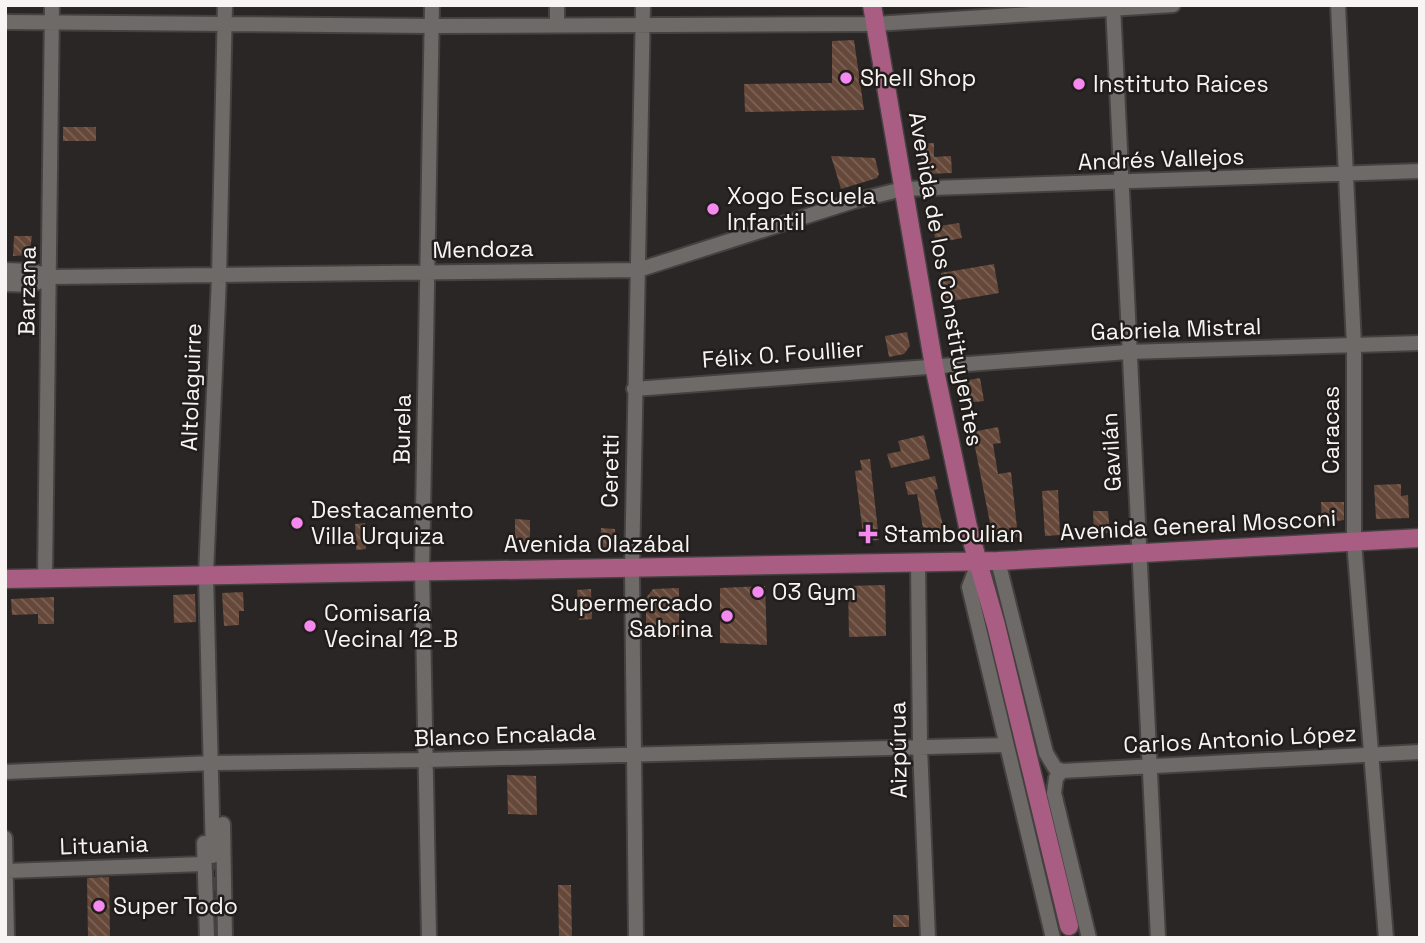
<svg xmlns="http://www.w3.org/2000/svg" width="1425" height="943" font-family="'Space Grotesk',sans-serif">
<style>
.building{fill:url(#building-back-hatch)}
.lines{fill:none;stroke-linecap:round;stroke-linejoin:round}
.minor-tunnel{stroke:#494544;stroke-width:14;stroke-dasharray:14 7;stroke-linecap:butt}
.minor-casing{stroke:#454140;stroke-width:18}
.major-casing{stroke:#454140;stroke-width:21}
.minor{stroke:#6e6a68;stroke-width:14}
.major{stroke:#aa5d82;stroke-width:18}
.poi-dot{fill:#f589ef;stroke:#201d1b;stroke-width:2.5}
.labels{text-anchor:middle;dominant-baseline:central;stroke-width:5;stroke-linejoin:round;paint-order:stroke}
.poi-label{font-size:23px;fill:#f7f4f3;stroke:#201d1b;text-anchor:start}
.street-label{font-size:23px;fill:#f7f4f3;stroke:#201d1b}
</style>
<defs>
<pattern id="building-back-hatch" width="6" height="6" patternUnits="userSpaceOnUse" patternTransform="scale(1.75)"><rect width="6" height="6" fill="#654839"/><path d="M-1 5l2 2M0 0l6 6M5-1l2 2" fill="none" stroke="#7c6356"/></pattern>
</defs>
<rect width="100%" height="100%" fill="#2a2625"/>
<path class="building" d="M854 40 864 110 745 112 744 84 832 83V41Z
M63 127H96V141H63Z
M934 143V157L951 156 952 173 927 174 923 169 919 144Z
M831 156 875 158 879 174 877 178 841 189Z
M959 223 962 238 936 243 933 227Z
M14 236H32L29 255 13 256Z
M994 264 999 293 946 302 941 273Z
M907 332 910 346 904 354 889 357 885 336Z
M980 378 984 401 965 403 963 381Z
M998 427 1001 443 993 444 998 474 1011 472 1018 537 1000 540 992 533 972 432Z
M924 435 930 459 891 468 887 454 901 451 898 441Z
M870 459 879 540 864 541 855 471 862 470 860 460Z
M935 476 938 489 934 490 945 533 941 540H925L917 494 908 495 905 482Z
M1401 484V496L1408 495 1409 518 1376 519 1374 485Z
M1058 490 1060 535 1045 536 1042 491Z
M1321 502H1344V520L1322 523Z
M1093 511H1108L1110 533 1094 534Z
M515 519 530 520V548L515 547Z
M365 523 366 549 356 550 355 524Z
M601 528 615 529V539L607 548 600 547Z
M885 585 886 636 849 637 848 586Z
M765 586 767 645 720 643V588Z
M679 588V635H646V598L653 589Z
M591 589 592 619 579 620 577 590Z
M243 592 244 611H239V625L224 626 222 593Z
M195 594 196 622 174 623 173 595Z
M54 597V624H38V614L12 615 11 599Z
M507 775 536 776 537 815 508 814Z
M109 877 110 938H88L87 878Z
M558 885H571L572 938H559Z
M893 915H909V927H893Z"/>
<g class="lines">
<path class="minor-tunnel" d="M213 856 215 938"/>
<defs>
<path id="minor" d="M1113 5 1158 938
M1338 5 1354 346V541L1386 938
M5 22 431 26 875 24 1173 5
M557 25V5
M5 270 32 271 51 277 638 270 854 201 903 189 1420 171
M5 284 31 285 51 277
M634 389 1128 352 1420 343
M979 561 969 587 1053 938
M998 561 1046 753 1055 768 1062 771
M918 562 920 747 928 938
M45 578 52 5
M1062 771 1420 752
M1062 771 1056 778 1054 793 1089 938
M5 772 212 763 426 760 1006 745
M223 824 225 938
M5 838 7 938
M204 843 207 938
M213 856 206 574 219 277 225 5
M6 871 204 864
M429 938 422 570 432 5
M636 938 632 569 643 5"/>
<path id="major" d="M872 5 934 366 968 527 996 625 1069 926
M5 579 998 561 1420 538"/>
</defs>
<use href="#minor" class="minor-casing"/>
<use href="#major" class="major-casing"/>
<use href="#minor" class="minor"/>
<use href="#major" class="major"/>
</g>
<g class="poi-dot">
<circle cx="846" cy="78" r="7"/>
<circle cx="1079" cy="84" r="7"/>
<circle cx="713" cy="209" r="7"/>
<circle cx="297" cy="523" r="7"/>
<path d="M864.5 523.5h7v7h7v7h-7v7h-7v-7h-7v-7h7z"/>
<circle cx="758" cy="592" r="7"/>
<circle cx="727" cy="616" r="7"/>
<circle cx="310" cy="626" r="7"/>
<circle cx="99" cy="906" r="7"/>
</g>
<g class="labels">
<g class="poi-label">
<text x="860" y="78">Shell Shop</text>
<text x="1093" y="84">Instituto Raices</text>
<text x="727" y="196">Xogo Escuela<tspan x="727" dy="26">Infantil</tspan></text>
<text x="311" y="510">Destacamento<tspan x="311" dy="26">Villa Urquiza</tspan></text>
<text x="884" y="534">Stamboulian</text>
<text x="772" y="592">O3 Gym</text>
<text x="713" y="603" text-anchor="end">Supermercado<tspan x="713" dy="26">Sabrina</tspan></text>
<text x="324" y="613">Comisaría<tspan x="324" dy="26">Vecinal 12-B</tspan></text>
<text x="113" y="906">Super Todo</text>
</g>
<g class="street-label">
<text transform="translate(1161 159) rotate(-2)">Andrés Vallejos</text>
<text transform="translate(483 249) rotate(-1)">Mendoza</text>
<text transform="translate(946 279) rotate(80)">Avenida de los Constituyentes</text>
<text transform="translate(27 291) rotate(-89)">Barzana</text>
<text transform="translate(1176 329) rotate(-2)">Gabriela Mistral</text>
<text transform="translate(783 354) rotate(-4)">Félix O. Foullier</text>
<text transform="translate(191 387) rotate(-88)">Altolaguirre</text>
<text transform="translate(402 429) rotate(-89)">Burela</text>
<text transform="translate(1331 430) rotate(-90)">Caracas</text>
<text transform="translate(1111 452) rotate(-93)">Gavilán</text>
<text transform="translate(610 471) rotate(-89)">Ceretti</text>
<text transform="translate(1198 525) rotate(-3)">Avenida General Mosconi</text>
<text x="597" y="544">Avenida Olazábal</text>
<text transform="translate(505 735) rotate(-2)">Blanco Encalada</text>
<text transform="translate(1240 739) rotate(-3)">Carlos Antonio López</text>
<text transform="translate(898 750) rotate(-91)">Aizpúrua</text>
<text transform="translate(104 845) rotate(-2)">Lituania</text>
</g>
</g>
<rect width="1425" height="943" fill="none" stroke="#f7f4f3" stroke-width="14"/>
</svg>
